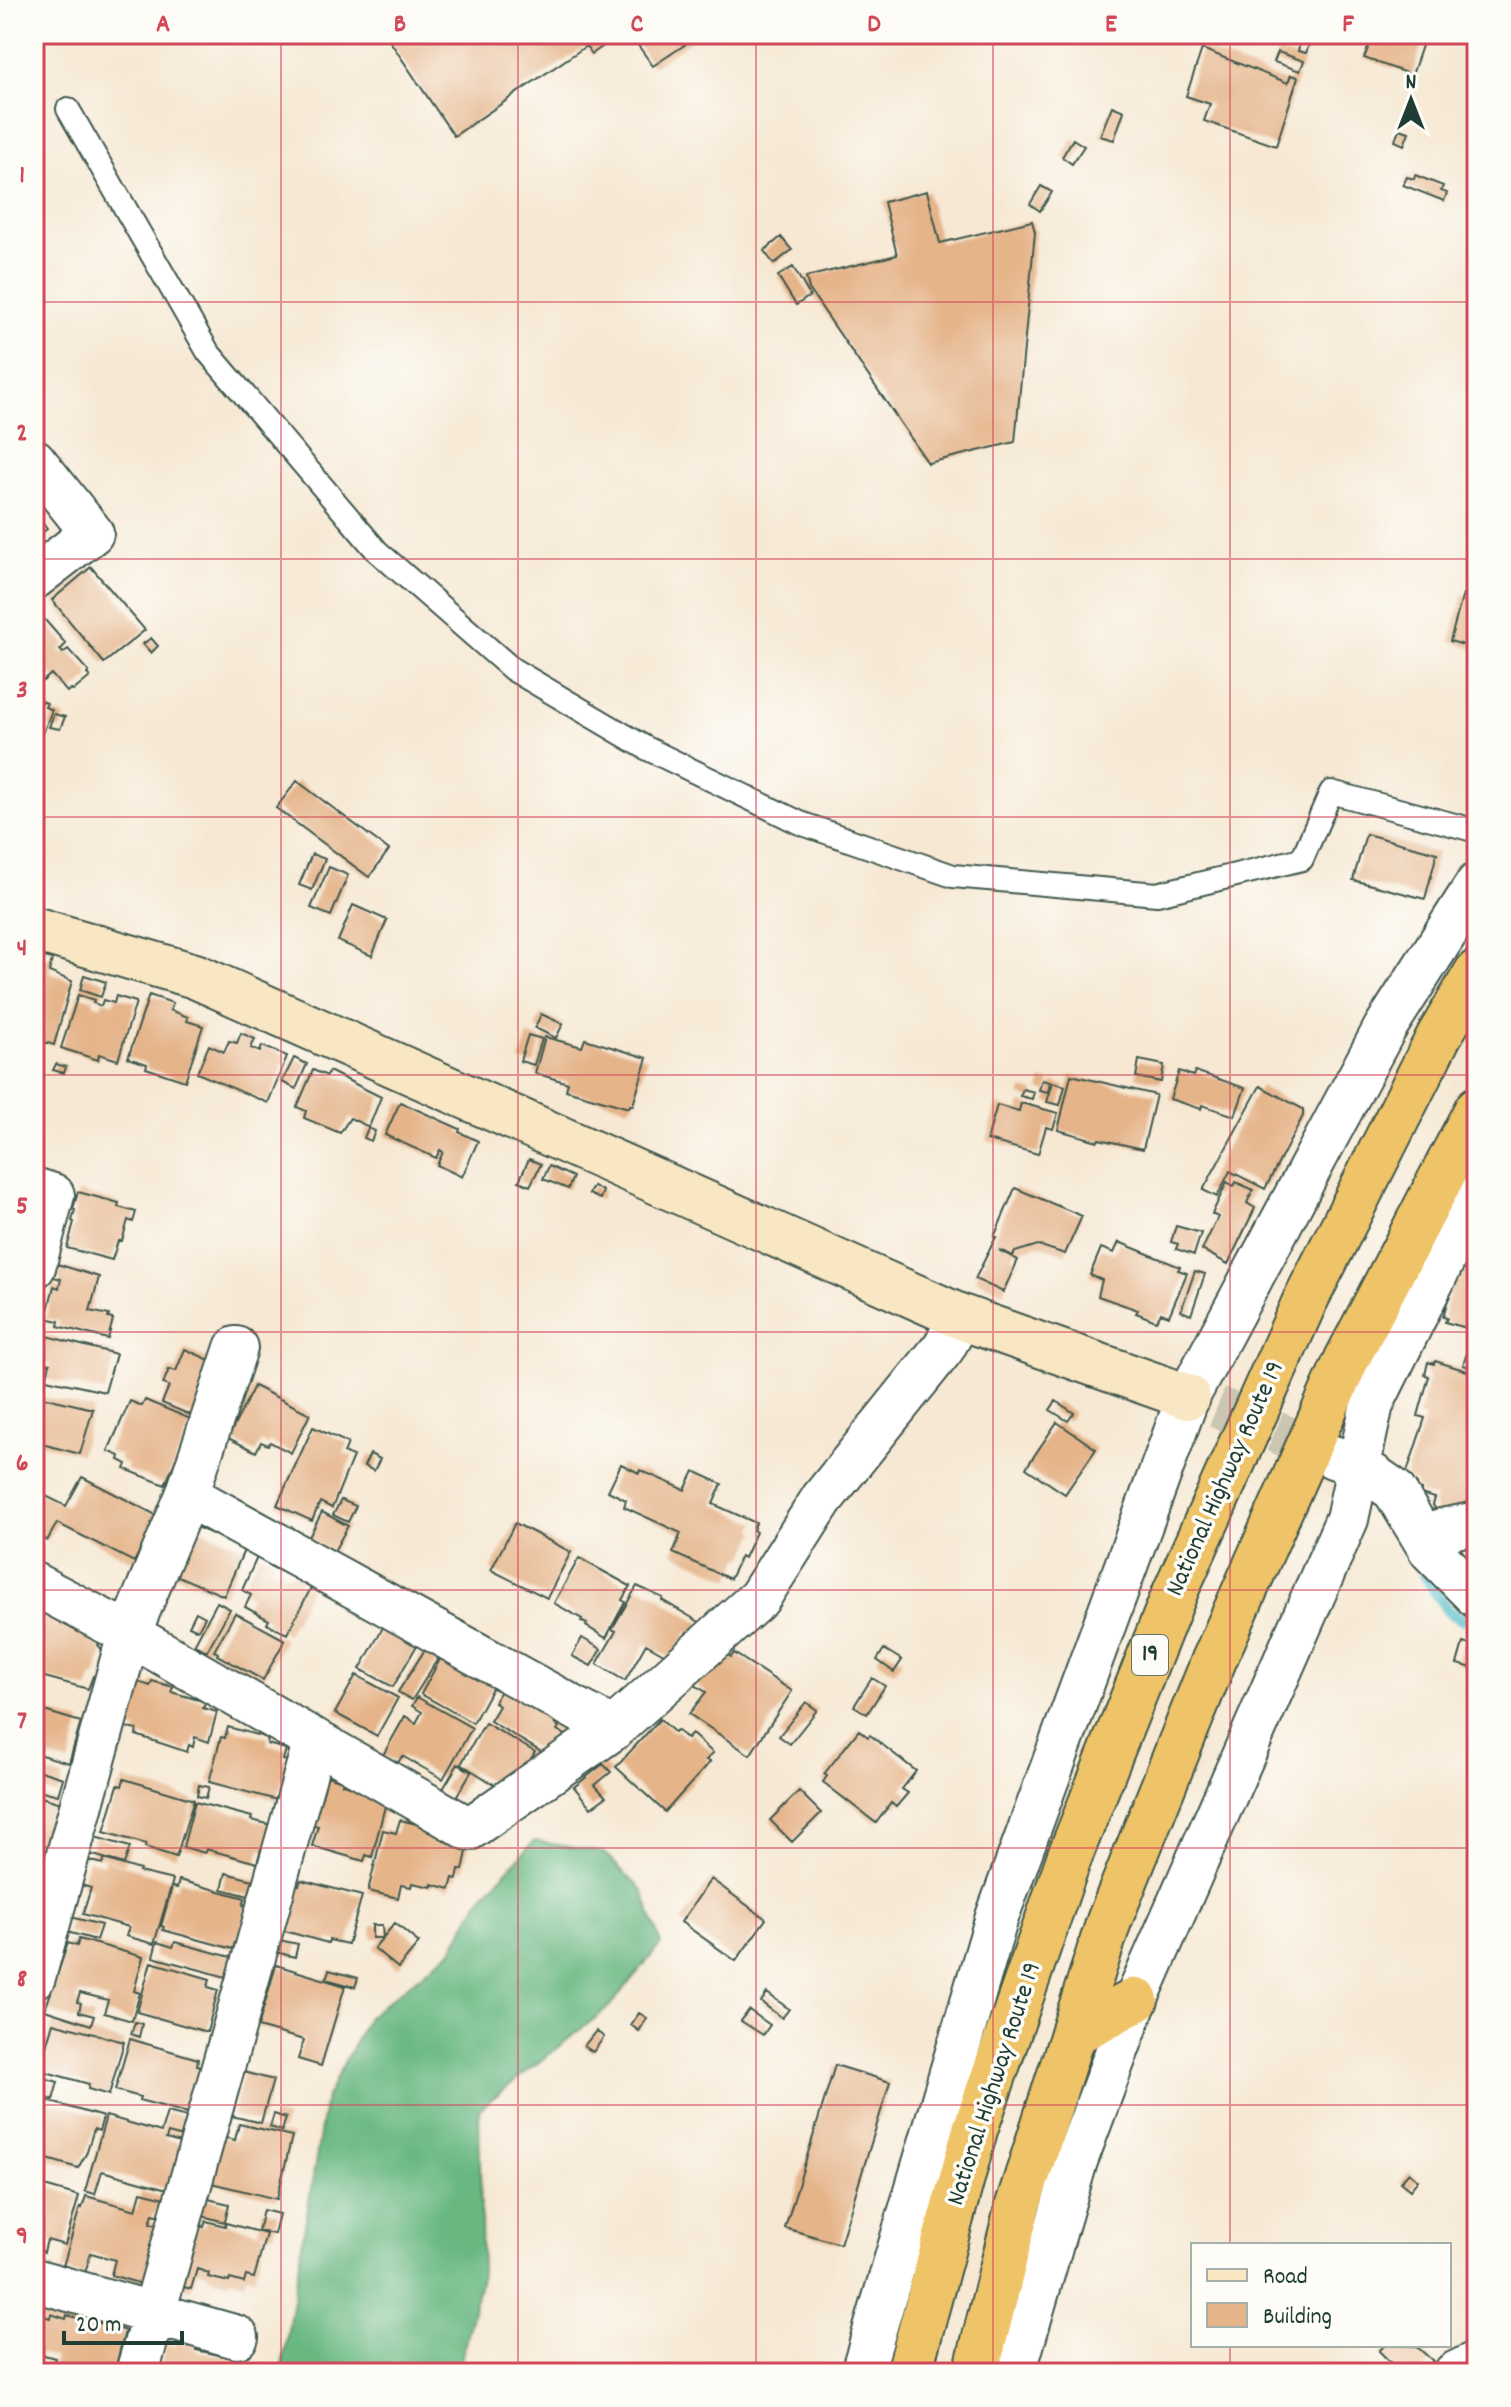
<svg xmlns="http://www.w3.org/2000/svg" width="1511" height="2407" font-family="Dekko,sans-serif">
<style>
.forest{fill:#69b882;stroke:#447a5b;stroke-width:2}
.lines{fill:none;stroke-linecap:round;stroke-linejoin:round}
.stream{stroke:#50bccb;stroke-width:12}
.building{fill:#e5b489}
.street-tunnel{stroke:#cbc6b3;stroke-width:42;stroke-dasharray:42 21;stroke-linecap:butt}
.lane-casing{stroke:#3f574c;stroke-width:26}
.street-casing{stroke:#3f574c;stroke-width:46}
.secondary-casing{stroke:#3f574c;stroke-width:48}
.highway-casing{stroke:#3f574c;stroke-width:48}
.lane{stroke:#fff;stroke-width:22}
.street{stroke:#fff;stroke-width:42}
.secondary{stroke:#f9e7c3;stroke-width:44}
.highway{stroke:#efc469;stroke-width:44}
.grid{fill:none;stroke:#d1495b;stroke-width:2;stroke-opacity:0.55}
.labels{text-anchor:middle;dominant-baseline:central;stroke-width:7;stroke-linejoin:round;paint-order:stroke}
.shield{fill:#fdfcf7;stroke:#62766e;stroke-width:2}
.shield-label{font-size:24px;font-weight:bold;fill:#1f3d34}
.street-label{font-size:26px;fill:#1f3d34;stroke:#fdfcf7}
.neatline{fill:none;stroke:#d1495b;stroke-width:3}
.grid-label{font-size:26px;text-anchor:middle;font-weight:bold;fill:#d1495b}
</style>
<rect width="100%" height="100%" fill="#fdfcf7"/>
<filter id="ink" filterUnits="userSpaceOnUse"><feTurbulence type="fractalNoise" baseFrequency=".0125" numOctaves="2"/><feDisplacementMap in="SourceGraphic" scale="16" xChannelSelector="R" yChannelSelector="G"/><feConvolveMatrix kernelMatrix="1 2 1 2 8 2 1 2 1" color-interpolation-filters="sRGB"/></filter>
<filter id="wash" filterUnits="userSpaceOnUse"><feTurbulence type="fractalNoise" baseFrequency=".006" numOctaves="4" result="noise"/><feDisplacementMap in="SourceGraphic" scale="32" xChannelSelector="R" yChannelSelector="G"/><feGaussianBlur stdDeviation="1.8" result="paint"/><feColorMatrix in="noise" values="0 0 0 0 0 0 0 0 0 0 0 0 0 0 0 0 0 1.4 0 .05"/><feComposite in="paint" operator="in"/></filter>
<g filter="url(#wash)">
<rect width="100%" height="100%" fill="#f6e8d3"/>
<path class="forest" d="M534 1841 604 1853 642 1890 661 1944 608 2008 479 2109 482 2273 458 2373H281L326 2097 368 2017 452 1950 478 1902Z"/>
<g class="lines">
<path class="stream" d="M1425 1575 1448 1611 1462 1619"/>
</g>
<g id="blocks">
<path class="building" d="M385 34H621L592 54 586 46 454 136Z
M636 34H701L653 66 632 37Z
M1385 34H1426L1412 75 1364 58 1373 36 1383 39Z
M1300 42 1309 45 1306 53 1298 51Z
M1202 49 1288 83 1291 75 1298 77 1276 146 1204 121 1210 104 1186 96Z
M1278 52 1304 61 1300 71 1274 62Z
M1112 106 1124 111 1114 140 1100 136Z
M1399 129 1409 132 1404 145 1395 141Z
M1073 139 1084 146 1072 164 1062 157Z
M1415 175 1443 186 1441 191 1447 193 1444 201 1403 185 1407 177 1414 179Z
M1041 186 1052 192 1040 211 1030 204Z
M927 191 940 243 1032 221 1035 232 1015 442 928 463 809 289 806 277 897 255 884 202Z
M781 237 792 250 774 264 764 251Z
M793 267 810 296 796 305 778 276Z
M34 512 47 529 34 539Z
M91 567 145 630 104 663 52 600Z
M1477 567V649L1450 641 1463 594 1468 596Z
M38 612 66 644 60 650 63 653 68 649 89 672 87 674 90 677 73 691 71 689 67 692 51 674 43 681 34 670V615Z
M151 638 158 646 151 653 143 644Z
M34 698 47 703 45 707 52 710 43 733 34 730Z
M54 714 65 717 60 729 49 727Z
M297 781 389 850 369 877 276 808Z
M1366 834 1437 853 1425 899 1353 880Z
M312 854 325 859 312 890 299 885Z
M329 867 348 875 331 916 311 908Z
M353 905 387 920 372 956 338 941Z
M34 954 52 959 49 972 72 981 54 1045 34 1039Z
M84 975 106 982 101 997 80 990Z
M78 995 94 1000 93 1003 101 1006 103 1000 114 1003 116 996 136 1002 118 1060 99 1054 98 1060 61 1048Z
M149 995 173 1003 170 1010 188 1017 187 1021 203 1026 185 1081 146 1068 147 1064 128 1058Z
M541 1014 563 1024 556 1038 535 1028Z
M241 1033 255 1039 251 1048 260 1052 262 1046 287 1056 268 1103 197 1073 209 1045 224 1052 229 1041 237 1043Z
M528 1035 542 1039 534 1065 520 1061Z
M545 1037 582 1047 585 1039 647 1058 633 1105H630L629 1108 566 1090 568 1083 535 1073Z
M294 1058 307 1064 296 1089 282 1082Z
M1139 1060 1164 1065 1161 1082 1136 1077Z
M56 1064 66 1067 64 1073 53 1070Z
M313 1070 327 1076 329 1071 381 1097 369 1127 350 1118 340 1133 304 1118 306 1111 297 1107Z
M1179 1071 1193 1076 1195 1071 1245 1088 1235 1116 1202 1105 1201 1109 1170 1099Z
M1071 1075 1156 1095 1143 1149 1099 1139 1098 1141 1058 1130Z
M1042 1080 1050 1082 1048 1092 1039 1090Z
M1053 1082 1065 1086 1060 1105 1047 1102Z
M1260 1086 1303 1109V1116L1265 1189 1230 1171 1217 1197 1203 1190Z
M1023 1089 1034 1092 1032 1099 1020 1096Z
M400 1102 460 1129 459 1132 478 1141 462 1177 437 1165 443 1152 440 1150 436 1158 385 1135Z
M1021 1103 1058 1113 1053 1129 1046 1127 1038 1154 987 1140 997 1105 1019 1111Z
M368 1128 375 1131 371 1141 364 1138Z
M529 1159 541 1164 530 1186 519 1181Z
M549 1166 573 1177 568 1189 543 1179Z
M1227 1182 1234 1186 1236 1182 1253 1190 1247 1203 1255 1208 1228 1264 1202 1250 1218 1217 1212 1214Z
M593 1186 603 1191 600 1199 589 1194Z
M1015 1188 1082 1216 1065 1254 1038 1245 1015 1252 1013 1256 999 1250 1018 1260 1003 1292 975 1279 996 1237H994Z
M78 1192 119 1203 118 1207 136 1212 133 1222 128 1220 122 1241H118L112 1260 67 1248 74 1222 72 1221 75 1210 73 1209Z
M1176 1226 1201 1233 1194 1255 1176 1249 1178 1244 1171 1242Z
M1119 1242 1180 1267 1178 1270 1187 1273 1169 1316 1161 1313 1156 1321 1136 1313 1138 1310 1098 1296 1102 1280 1090 1275 1101 1248 1114 1253Z
M57 1264 99 1277 90 1311 109 1315 108 1318 113 1319 108 1339 58 1326 59 1321 46 1318 54 1286 59 1288 61 1279 54 1277Z
M1457 1267 1477 1273V1327L1469 1324 1467 1328 1445 1322 1447 1318 1443 1317Z
M1195 1271 1205 1274 1191 1315 1181 1311Z
M39 1334 116 1354 105 1392 46 1379 50 1364 34 1360Z
M185 1349 223 1366 200 1419 162 1403 169 1386 163 1384 169 1369 176 1371Z
M1468 1350 1477 1353V1369L1463 1365Z
M1435 1361 1477 1374V1503L1438 1514 1433 1505 1435 1498 1420 1494 1421 1490 1415 1488 1417 1484 1410 1481 1406 1475 1425 1418 1418 1416 1429 1376 1425 1375 1428 1362 1434 1364Z
M254 1386 310 1414 291 1453 270 1442 268 1445 261 1442 256 1452 228 1438Z
M34 1395 93 1409 80 1454 34 1442Z
M145 1400 193 1420 165 1485 125 1469 127 1464 119 1460 120 1456 108 1451 130 1401 142 1406Z
M1056 1401 1074 1413 1068 1421 1050 1410Z
M1057 1422 1096 1449 1065 1494 1026 1468Z
M313 1427 348 1443 344 1453 353 1456 332 1508 320 1502 312 1521 277 1505Z
M370 1454 380 1459 374 1471 364 1466Z
M621 1464 639 1473 640 1470 685 1490 694 1471 722 1484 713 1504 756 1523 753 1530 756 1532 744 1558 741 1556 730 1579 673 1553 681 1533 624 1507 626 1500 608 1491Z
M82 1477 158 1516 134 1562 57 1523 47 1541 34 1532V1490L66 1506Z
M341 1500 356 1506 348 1522 333 1515Z
M322 1512 348 1526 333 1553 308 1539Z
M515 1523 571 1552 547 1598 491 1570Z
M194 1526 245 1548 224 1596 173 1574Z
M259 1553 274 1560 270 1566 288 1575 290 1572 302 1578 300 1582 311 1588 287 1634 267 1624 269 1620 245 1607 251 1595 242 1590Z
M579 1558 630 1586 622 1600 625 1602 606 1638 586 1626 587 1624 581 1621 582 1619 554 1603Z
M637 1586 663 1598 662 1600 701 1623 693 1636 687 1632 671 1658 646 1644 625 1681 597 1664 616 1631 612 1629Z
M217 1602 230 1609 207 1651 194 1645Z
M34 1606 91 1632 89 1637 101 1640 98 1645 103 1651 96 1677 93 1676 88 1689 34 1674Z
M196 1612 205 1617 198 1630 189 1626Z
M235 1613 285 1640 263 1680 217 1655 218 1653 214 1651Z
M386 1622 420 1640 393 1687 360 1669Z
M582 1638 601 1649 591 1666 572 1656Z
M1463 1643 1477 1647V1669L1457 1664Z
M428 1645 441 1654 412 1700 398 1692Z
M884 1649 902 1660 894 1672 877 1660Z
M444 1652 496 1681 473 1723 421 1694Z
M734 1653 792 1691 750 1755 689 1714 706 1692 695 1685 727 1654 731 1657Z
M356 1675 398 1698 377 1736 335 1713Z
M872 1678 885 1686 867 1714 854 1706Z
M136 1681 150 1686 152 1681 173 1687 171 1692 206 1702 203 1708 217 1712 209 1742 195 1737 193 1747 189 1745 187 1752 136 1735 137 1730 123 1727Z
M502 1689 557 1721 555 1724 559 1727 557 1730 571 1738 543 1753 490 1721 499 1706 494 1702Z
M417 1697 472 1728 443 1779 402 1756 398 1763 383 1755 405 1716 416 1723 422 1712 412 1706Z
M806 1702 817 1710 790 1744 779 1736Z
M34 1708 81 1722 69 1763 34 1753Z
M660 1719 674 1732 677 1730 687 1739 692 1734 713 1753 706 1760 710 1762 665 1812 616 1767Z
M485 1723 535 1752 519 1779 510 1774 502 1789 461 1764Z
M228 1727 268 1738 267 1744 286 1749 283 1760 288 1761 277 1800 209 1782 221 1737 225 1738Z
M859 1730 868 1737 870 1735 916 1771 902 1789 908 1793 896 1807 891 1803 876 1823 823 1782 827 1776 824 1774Z
M458 1764 471 1772 456 1797 443 1789Z
M603 1764 611 1772 595 1785 606 1797 591 1808 574 1787Z
M34 1769 63 1778 58 1795 34 1789Z
M327 1776 343 1781 342 1784 358 1788 386 1802 372 1857 366 1855 364 1861 312 1846 318 1826 307 1823 319 1778 327 1779Z
M124 1779 194 1800 176 1857 145 1847 146 1844 104 1832 118 1785 122 1786Z
M199 1785 209 1787 206 1798 197 1796Z
M799 1791 821 1813 792 1842 770 1820Z
M34 1795 61 1803 46 1853 34 1850Z
M195 1802 252 1817 251 1820 272 1825 266 1850 261 1849 257 1863 206 1849 205 1853 183 1847Z
M400 1820 429 1827 428 1832 445 1836 444 1841 468 1847 463 1870 459 1869 457 1879 453 1878 450 1889 432 1884V1887L412 1883 411 1887 401 1885 398 1898 368 1891 383 1830 396 1833Z
M95 1837 130 1847 124 1864 90 1854Z
M34 1851 47 1855 39 1885 34 1883Z
M104 1859 140 1870 139 1872 173 1880 154 1944 126 1936 129 1927 83 1914 91 1888 81 1885 88 1860 103 1864Z
M226 1873 260 1882 256 1898 222 1889Z
M711 1879 766 1919 736 1961 681 1922Z
M179 1880 245 1898 243 1905 248 1906 238 1942H235L233 1949 163 1930 164 1927 161 1926 172 1887 177 1888Z
M301 1880 362 1896 348 1944 329 1940 328 1943 281 1930 294 1884 299 1885Z
M71 1917 101 1925 96 1940 67 1932Z
M395 1923 419 1943 398 1968 374 1948Z
M372 1925H382L383 1938H372Z
M79 1939 143 1957 134 1991 140 1993 132 2021 104 2013 108 2000 80 1993 77 2002 81 2003 79 2012 94 2016 91 2025 45 2010 68 1943 77 1946Z
M274 1939 298 1944 295 1957 272 1951Z
M157 1942 173 1947 175 1942 242 1960 237 1980 153 1957Z
M151 1962 210 1979 208 1987 218 1990 207 2032 137 2012Z
M276 1965 345 1986 321 2066 298 2059 304 2040 258 2027Z
M329 1970 358 1978 355 1987 326 1979Z
M767 1993 789 2009 782 2018 761 2002Z
M749 2010 770 2025 763 2035 741 2021Z
M639 2013 647 2018 639 2031 631 2025Z
M135 2022 142 2024 139 2037 131 2034Z
M53 2023 124 2042 109 2095 88 2089 89 2084 39 2070Z
M596 2031 604 2037 593 2052 584 2046Z
M130 2039 198 2059 197 2065 201 2066 188 2113 139 2100 140 2097 115 2090Z
M835 2065 890 2082 840 2244 785 2228Z
M244 2072 273 2080 261 2123 232 2116Z
M34 2075 58 2082 53 2100 34 2094Z
M34 2097 103 2117 99 2131 94 2129 86 2154 78 2168 34 2155Z
M167 2112 195 2119 190 2139 168 2133 166 2139 184 2144 167 2189 102 2171 95 2194 85 2191 106 2116 161 2132Z
M274 2114 286 2118 282 2131 270 2127Z
M239 2124 292 2136 277 2199 207 2182 218 2136 235 2140Z
M1409 2172 1418 2180 1410 2190 1400 2182Z
M34 2183 79 2196 65 2245 47 2240 44 2252 34 2249Z
M141 2192 173 2200 168 2218 153 2214 150 2223 162 2226 145 2285 111 2275 115 2260 91 2253 84 2276 62 2270 80 2207 82 2208 86 2196 136 2210Z
M200 2197 229 2204 225 2222 195 2214Z
M263 2210 279 2214 274 2234 258 2231Z
M206 2221 225 2226 226 2223 266 2234 254 2278 246 2276 244 2283 230 2279 229 2282 208 2277 209 2273 197 2269 191 2289 177 2285 198 2225 204 2227Z
M34 2300 39 2301 36 2312H41L40 2315 50 2318 51 2314 66 2319 67 2315 83 2320 84 2318 125 2331 114 2373H69L52 2369 55 2358 40 2354 39 2359 34 2357Z
M1477 2312V2334L1466 2324Z
M177 2341 197 2346 196 2350 247 2361 246 2363 250 2365 248 2373H159L166 2344 176 2346Z
M1385 2345 1416 2346 1433 2361 1421 2373H1392L1390 2371 1395 2367 1379 2351Z"/>
</g>
</g>
<g filter="url(#ink)">
<use href="#blocks" fill-opacity="0" stroke="#3f574c" stroke-width="2"/>
<g class="lines">
<path class="street-tunnel" d="M1217 1407 1332 1456"/>
<defs>
<path id="lane" d="M68 109 208 352 377 551 512 669 646 748 800 823 953 876 1157 894 1302 859 1331 792 1477 831"/>
<path id="street" d="M34 460 92 533 34 578
M34 1189 53 1195 34 1267
M1333 1457 1358 1465 1394 1490 1431 1551 1477 1597
M187 1495 613 1729
M1431 1551 1441 1530 1477 1523
M34 1584 129 1634 469 1829 613 1729 759 1598 822 1499 944 1347 961 1317
M34 1977 129 1634 187 1495 236 1348
M34 2280 237 2337
M137 2373 315 1740
M862 2373 997 1917 1188 1397 1385 1028 1477 884
M1014 2373 1076 2161 1136 2000 1347 1519 1372 1404 1477 1192
M1455 2373 1477 2362"/>
<path id="secondary" d="M34 929 195 976 961 1317 1188 1397"/>
<path id="highway" d="M1073 2034 1136 2000
M909 2373 975 2130 1069 1858 1176 1590 1305 1301 1439 1036 1477 972
M976 2373 1018 2205 1109 1921 1214 1660 1347 1359 1477 1109"/>
</defs>
<use href="#lane" class="lane-casing"/>
<use href="#street" class="street-casing"/>
<use href="#secondary" class="secondary-casing"/>
<use href="#highway" class="highway-casing"/>
<use href="#lane" class="lane"/>
<use href="#street" class="street"/>
<use href="#secondary" class="secondary"/>
<use href="#highway" class="highway"/>
</g>
</g>
<path class="grid" d="M281 34V2373M518 34V2373M756 34V2373M993 34V2373M1230 34V2245M34 302H1477M34 559H1477M34 817H1477M34 1075H1477M34 1332H1477M34 1590H1477M34 1848H1477M34 2105H1477M1230 2345V2373"/>
<g class="labels">
<rect class="shield" x="1132" y="1635" width="36" height="40" rx="6"/>
<g class="shield-label">
<text x="1150" y="1655">19</text>
</g>
<g class="street-label">
<text transform="translate(1226 1479) rotate(-66)">National Highway Route 19</text>
<text transform="translate(995 2084) rotate(-72)">National Highway Route 19</text>
</g>
</g>
<rect width="1511" height="2407" fill="none" stroke="#fdfcf7" stroke-width="88"/>
<rect x="1191" y="2243" width="260" height="104" fill="#fdfcf7" stroke="#a4b0a9" stroke-width="2"/>
<rect x="1207" y="2269" width="40" height="12" fill="#f9e7c3" stroke="#a4b0a9" stroke-width="2"/>
<text x="1263" y="2283" font-size="24" fill="#1f3d34">Road</text>
<rect x="1207" y="2303" width="40" height="24" fill="#e5b489" stroke="#a4b0a9" stroke-width="2"/>
<text x="1263" y="2323" font-size="24" fill="#1f3d34">Building</text>
<g transform="translate(1411 100)" stroke="#fdfcf7" stroke-width="6" paint-order="stroke">
<path d="M0-6L14 30L0 20L-14 30Z" fill="#1f3d34"/>
<text y="-12" font-size="22" font-weight="bold" text-anchor="middle" fill="#1f3d34">N</text>
</g>
<path d="M64 2331v12h118v-12" fill="none" stroke="#1f3d34" stroke-width="4"/>
<text x="76" y="2331" font-size="24" fill="#1f3d34" stroke="#fdfcf7" stroke-width="6" paint-order="stroke">20 m</text>
<rect x="44" y="44" width="1423" height="2319" class="neatline"/>
<g class="grid-label">
<text x="163" y="31">A</text>
<text x="400" y="31">B</text>
<text x="637" y="31">C</text>
<text x="874" y="31">D</text>
<text x="1111" y="31">E</text>
<text x="1348" y="31">F</text>
<text x="22" y="182">1</text>
<text x="22" y="440">2</text>
<text x="22" y="697">3</text>
<text x="22" y="955">4</text>
<text x="22" y="1213">5</text>
<text x="22" y="1470">6</text>
<text x="22" y="1728">7</text>
<text x="22" y="1986">8</text>
<text x="22" y="2243">9</text>
</g>
</svg>
